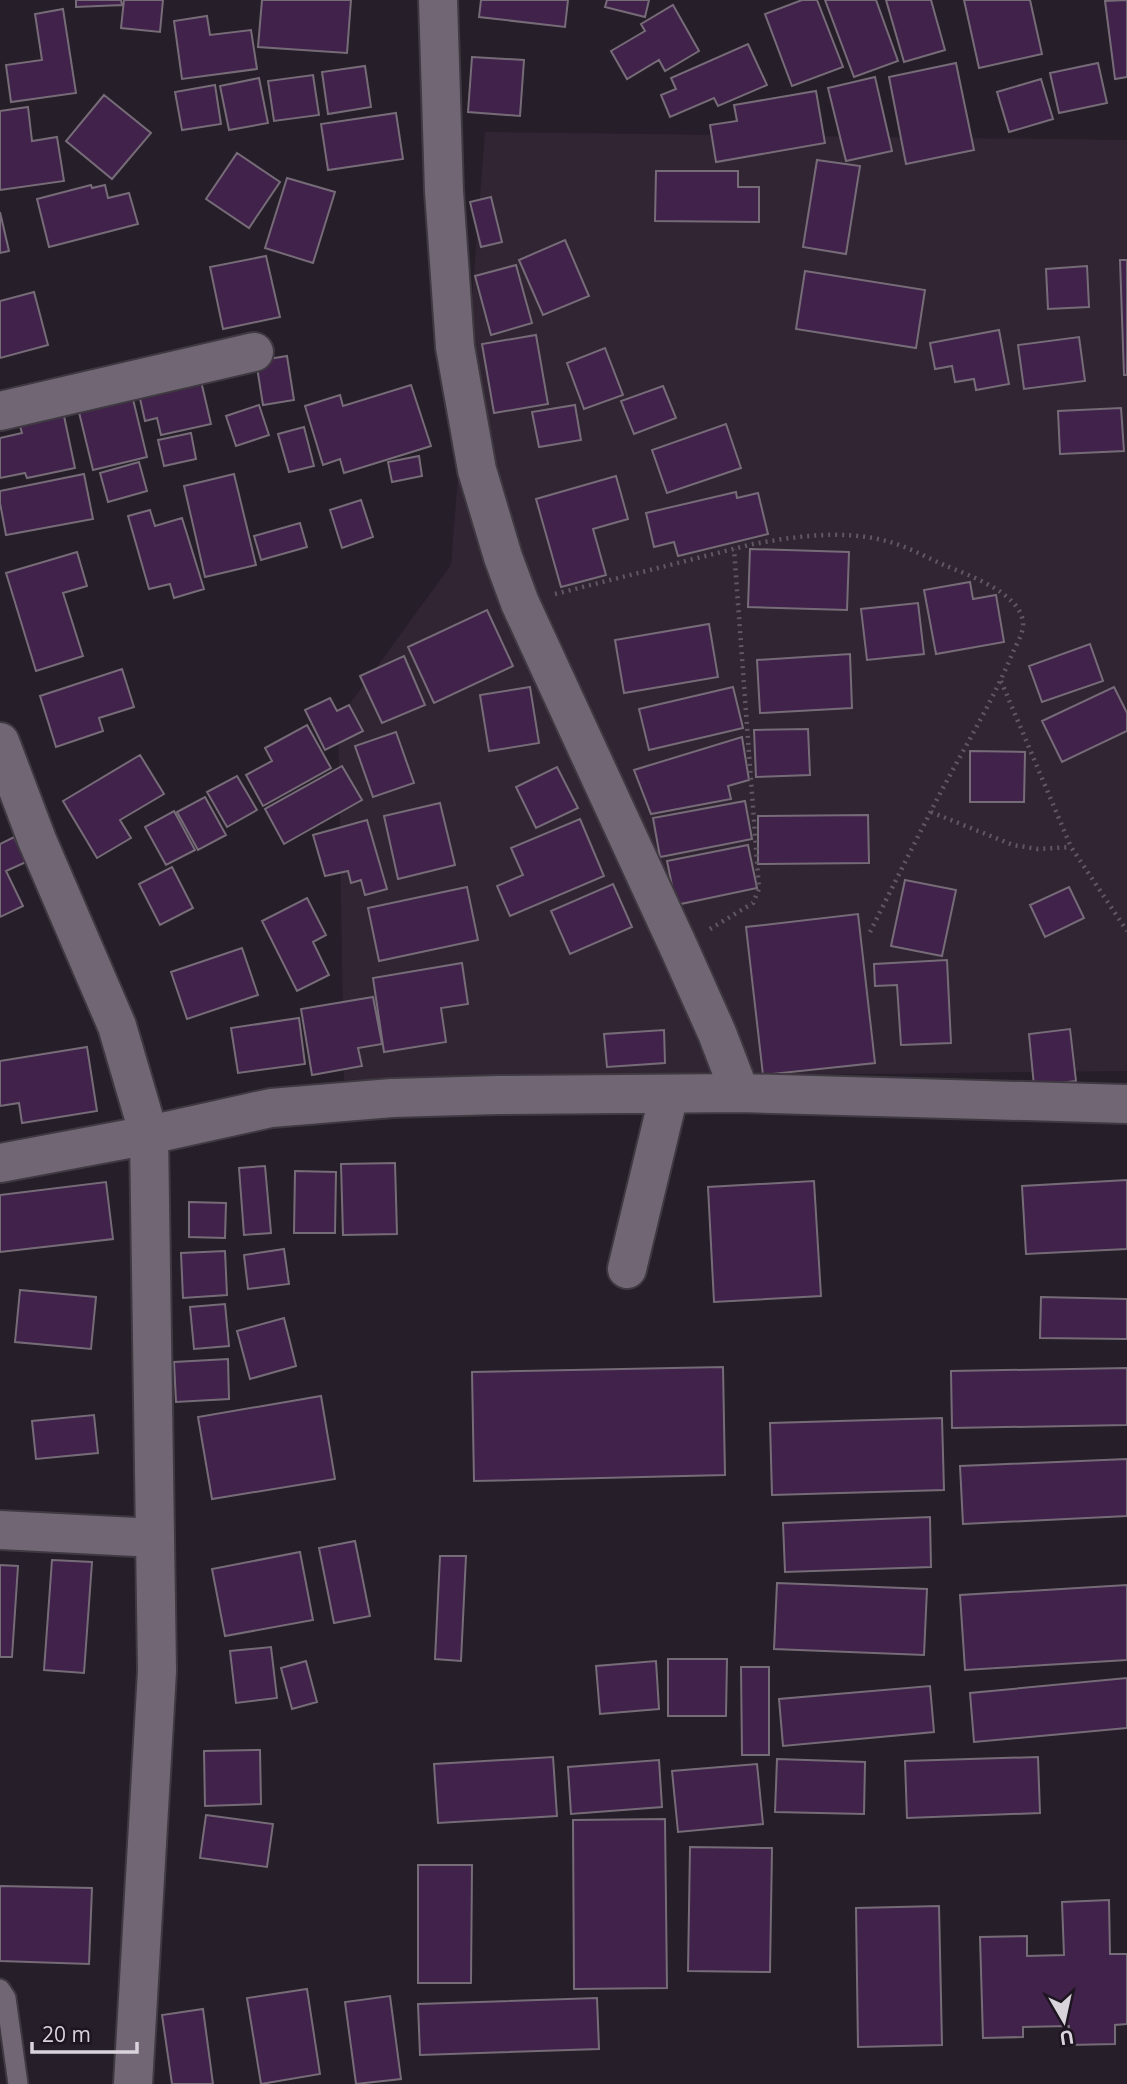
<svg xmlns="http://www.w3.org/2000/svg" width="1127" height="2084" font-family="'Open Sans',sans-serif">
<style>
.built{fill:#312534}
.building{fill:#41224a;stroke:#766c78;stroke-width:2}
.lines{fill:none;stroke-linecap:round;stroke-linejoin:round}
.lane-casing{stroke:#3f3941;stroke-width:23}
.street-casing{stroke:#3f3941;stroke-width:42}
.path{stroke:#5f5862;stroke-width:4.5;stroke-dasharray:2 5;stroke-linecap:butt}
.lane{stroke:#716774;stroke-width:19}
.street{stroke:#716774;stroke-width:38}
</style>
<rect width="100%" height="100%" fill="#261e29"/>
<path class="built" d="M485 132 1127 140V1071L344 1080 338 720 451 565Z"/>
<path class="building" d="M76 0H121L122 5 76 7Z
M124 0H163L160 32 121 28Z
M262 0H351L347 53 258 47Z
M481 0H568L565 27 479 17Z
M607 0H649L645 17 605 7Z
M802 0H817L843 67 792 86 765 14Z
M825 0H876L898 61 854 77Z
M886 0H931L945 50 904 62Z
M964 0H1030L1042 54 979 68Z
M1127 0V77L1115 79 1105 1Z
M673 5 699 51 665 71 659 60 627 79 611 51 645 31 641 24Z
M63 9 76 93 11 102 6 65 42 60 35 14Z
M207 16 210 35 251 30 257 69 182 79 174 21Z
M748 44 767 85 718 106 714 98 670 117 661 95 676 89 671 78Z
M472 57 524 60 520 116 468 112Z
M956 63 974 150 906 164 889 77Z
M1098 63 1107 103 1059 113 1050 73Z
M365 66 371 107 328 114 322 72Z
M313 75 319 115 274 121 268 81Z
M875 77 892 151 846 161 828 88Z
M259 78 268 123 229 130 220 86Z
M1041 79 1053 119 1009 132 997 92Z
M215 85 221 124 182 130 175 92Z
M816 91 825 143 716 162 710 125 737 121 734 105Z
M104 95 151 133 112 179 66 141Z
M28 107 32 141 57 137 64 181 0 190V111Z
M396 113 403 159 328 170 321 124Z
M237 153 280 182 249 228 206 199Z
M817 160 860 166 846 254 803 247Z
M656 171H738V187H759V222L655 221Z
M287 178 335 192 313 263 265 248Z
M91 185 92 188 105 185 108 198 129 193 138 224 49 247 37 199Z
M491 197 502 242 481 247 470 202Z
M0 212 9 251 0 253Z
M565 240 589 296 543 315 519 260Z
M266 256 280 317 223 329 210 267Z
M1120 260H1127V375H1124Z
M516 265 532 323 491 335 475 276Z
M1087 266 1089 307 1048 309 1046 269Z
M805 271 925 290 916 348 796 329Z
M34 292 48 345 0 358V301Z
M999 330 1009 384 976 390 974 379 955 382 952 366 935 369 930 343Z
M536 335 548 404 494 413 482 344Z
M1079 337 1085 381 1024 389 1018 345Z
M605 348 623 395 584 409 567 363Z
M287 356 294 400 263 405 256 361Z
M201 381 211 424 161 435 157 418 145 421 139 394Z
M411 385 431 446 344 473 340 459 323 465 305 406 340 395 343 406Z
M663 386 676 418 634 434 621 401Z
M131 391 147 457 93 470 77 404Z
M259 405 269 435 236 446 226 416Z
M575 405 581 440 539 447 532 412Z
M1121 408 1124 451 1060 454 1058 411Z
M64 416 75 468 27 478 25 473 0 478V438L22 433 20 426Z
M726 424 741 468 667 493 652 450Z
M304 427 314 466 289 472 278 434Z
M191 433 196 459 164 466 158 440Z
M419 456 422 476 392 482 388 462Z
M139 462 147 491 108 502 100 473Z
M84 474 93 519 6 535 0 503V491Z
M234 474 256 565 205 577 184 486Z
M616 476 628 519 593 529 606 575 561 587 536 499Z
M736 492 737 498 758 493 768 534 678 556 674 542 654 547 646 513Z
M361 500 373 537 342 548 330 510Z
M150 510 155 526 182 518 204 589 174 598 170 584 149 589 128 516Z
M300 523 307 547 261 560 254 536Z
M750 549 849 552 847 610 748 607Z
M77 552 87 586 63 593 83 656 36 671 6 573Z
M970 582 973 599 996 595 1004 642 936 654 924 590Z
M918 603 924 654 867 660 861 609Z
M487 610 513 666 434 703 408 647Z
M709 624 718 677 624 693 615 640Z
M1090 644 1103 681 1042 702 1029 666Z
M850 654 852 708 760 713 757 660Z
M404 656 425 705 382 723 360 676Z
M122 669 134 707 99 718 103 731 56 747 40 696Z
M530 687 539 743 489 751 480 695Z
M733 687 743 728 649 750 639 709Z
M1114 687 1127 713V731L1062 762 1042 721Z
M330 698 337 711 349 705 363 731 325 750 305 710Z
M307 725 331 768 263 806 246 775 272 761 265 748Z
M808 729 810 775 756 777 754 730Z
M396 732 414 783 373 797 355 746Z
M742 737 749 780 728 786 731 799 651 814 634 770Z
M970 751 1025 752 1024 802H970Z
M140 755 164 794 120 820 131 838 97 858 63 801Z
M342 766 362 800 284 844 265 809Z
M557 767 578 808 536 828 516 787Z
M237 776 257 810 227 827 207 792Z
M205 797 226 835 198 850 177 812Z
M745 801 752 839 660 857 653 818Z
M440 803 455 865 398 879 384 816Z
M174 811 195 850 166 865 145 827Z
M868 815 869 863 758 864V816Z
M580 819 604 876 510 916 497 886 523 875 511 848Z
M367 820 387 889 365 895 361 880 351 883 348 871 325 876 313 835Z
M14 837 26 862 6 871 23 906 0 917V844Z
M748 845 757 888 676 905 667 861Z
M172 867 193 908 160 925 139 884Z
M905 880 956 890 942 956 891 946Z
M613 884 632 927 570 954 551 911Z
M467 887 478 940 379 961 368 908Z
M1069 887 1084 918 1045 937 1030 905Z
M307 898 326 935 313 942 329 975 297 991 262 921Z
M858 914 875 1063 763 1075 746 927Z
M242 948 258 995 187 1019 171 972Z
M947 960 951 1043 901 1045 897 985 875 986 874 964Z
M462 963 468 1004 441 1008 446 1042 384 1052 373 978Z
M373 997 382 1044 358 1048 362 1066 312 1075 301 1009Z
M299 1018 305 1064 238 1073 231 1028Z
M1070 1029 1076 1081 1034 1086 1029 1034Z
M664 1030 665 1063 607 1067 604 1034Z
M87 1047 97 1111 22 1123 19 1103 0 1106V1061Z
M395 1163 397 1234 343 1235 341 1164Z
M265 1166 271 1233 244 1235 239 1168Z
M295 1171 336 1172 335 1233H294Z
M1127 1180V1249L1026 1254 1022 1186Z
M814 1181 821 1296 714 1302 708 1187Z
M106 1182 113 1239 0 1252V1195Z
M189 1202 226 1203 225 1238 189 1237Z
M284 1249 289 1284 248 1289 244 1255Z
M225 1251 227 1295 183 1298 181 1253Z
M20 1290 96 1297 91 1349 15 1342Z
M1041 1297 1127 1299V1339L1040 1338Z
M225 1304 229 1346 194 1349 190 1307Z
M284 1318 296 1366 250 1379 237 1331Z
M228 1359 229 1399 176 1402 174 1362Z
M723 1367 725 1475 474 1481 472 1372Z
M1127 1368V1425L952 1428 951 1371Z
M321 1396 335 1479 212 1499 198 1417Z
M94 1415 98 1453 36 1459 32 1421Z
M942 1418 944 1490 772 1495 770 1423Z
M1127 1459V1516L963 1524 960 1466Z
M930 1517 931 1567 785 1572 783 1523Z
M355 1541 370 1616 334 1623 319 1548Z
M300 1552 313 1620 225 1636 212 1569Z
M440 1556H466L461 1661 435 1659Z
M52 1560 92 1562 84 1673 44 1670Z
M0 1565 18 1566 12 1657H0Z
M777 1583 927 1589 924 1655 774 1649Z
M1127 1585V1660L965 1670 960 1595Z
M271 1647 277 1698 236 1703 230 1651Z
M668 1659H727L726 1716H668Z
M306 1661 317 1702 292 1709 281 1668Z
M656 1661 659 1709 600 1714 596 1666Z
M741 1667H769V1755H742Z
M1127 1678V1728L974 1742 970 1693Z
M930 1686 934 1732 783 1746 779 1699Z
M260 1750 261 1804 205 1806 204 1751Z
M553 1757 557 1816 438 1823 434 1764Z
M1038 1757 1040 1813 907 1818 905 1761Z
M777 1759 865 1762 864 1814 775 1812Z
M659 1760 662 1807 571 1814 568 1767Z
M757 1764 763 1824 678 1832 672 1771Z
M206 1815 273 1824 267 1867 200 1858Z
M665 1819 667 1988 574 1989 573 1820Z
M690 1847 772 1848 770 1972 688 1971Z
M418 1865H472L471 1983H418Z
M0 1886 92 1888 89 1964 0 1961Z
M1109 1900 1110 1954H1127V2024L1115 2025V2044L1069 2045V2026L1023 2027V2037L983 2038 980 1937 1027 1936V1956L1064 1955 1062 1902Z
M939 1906 942 2045 858 2047 856 1908Z
M307 1989 320 2074 261 2084 247 1998Z
M390 1996 401 2079 356 2084 345 2002Z
M597 1998 599 2049 420 2055 418 2004Z
M203 2009 213 2084H172L162 2015Z"/>
<g class="lines">
<defs>
<path id="lane" d="M0 1989 6 1998 18 2084"/>
<path id="street" d="M438 0 444 191 455 347 477 470 503 557 520 603 679 948 717 1033 740 1093
M0 411 254 352
M0 742 37 840 117 1026 149 1135 157 1671 133 2084
M0 1163 149 1135 271 1108 392 1098 498 1095 740 1093 1127 1104
M627 1269 669 1094
M0 1530 155 1538"/>
</defs>
<use href="#lane" class="lane-casing"/>
<use href="#street" class="street-casing"/>
<path class="path" d="M555 594 753 544C798 536 845 529 890 542 908 547 926 557 944 565 968 575 1019 592 1023 622 1024 632 1017 643 1013 652 990 708 957 759 930 813 910 852 890 892 870 932
M1001 681 1071 847 1127 931
M931 812 1013 845 1038 849 1071 847
M710 929 753 903 759 889 734 549"/>
<use href="#lane" class="lane"/>
<use href="#street" class="street"/>
</g>
<g transform="translate(1064 2021) rotate(171)" stroke="#1d151f" stroke-width="5" paint-order="stroke">
<path d="M0-5L12 26L0 18L-12 26Z" fill="#d9d4db"/>
<text y="-10" font-size="19" font-weight="bold" text-anchor="middle" fill="#d9d4db">U</text>
</g>
<path d="M32 2042v10h105v-10" fill="none" stroke="#d9d4db" stroke-width="3.5"/>
<text x="42" y="2042" font-size="21" fill="#d9d4db" stroke="#1d151f" stroke-width="5" paint-order="stroke">20 m</text>
</svg>
